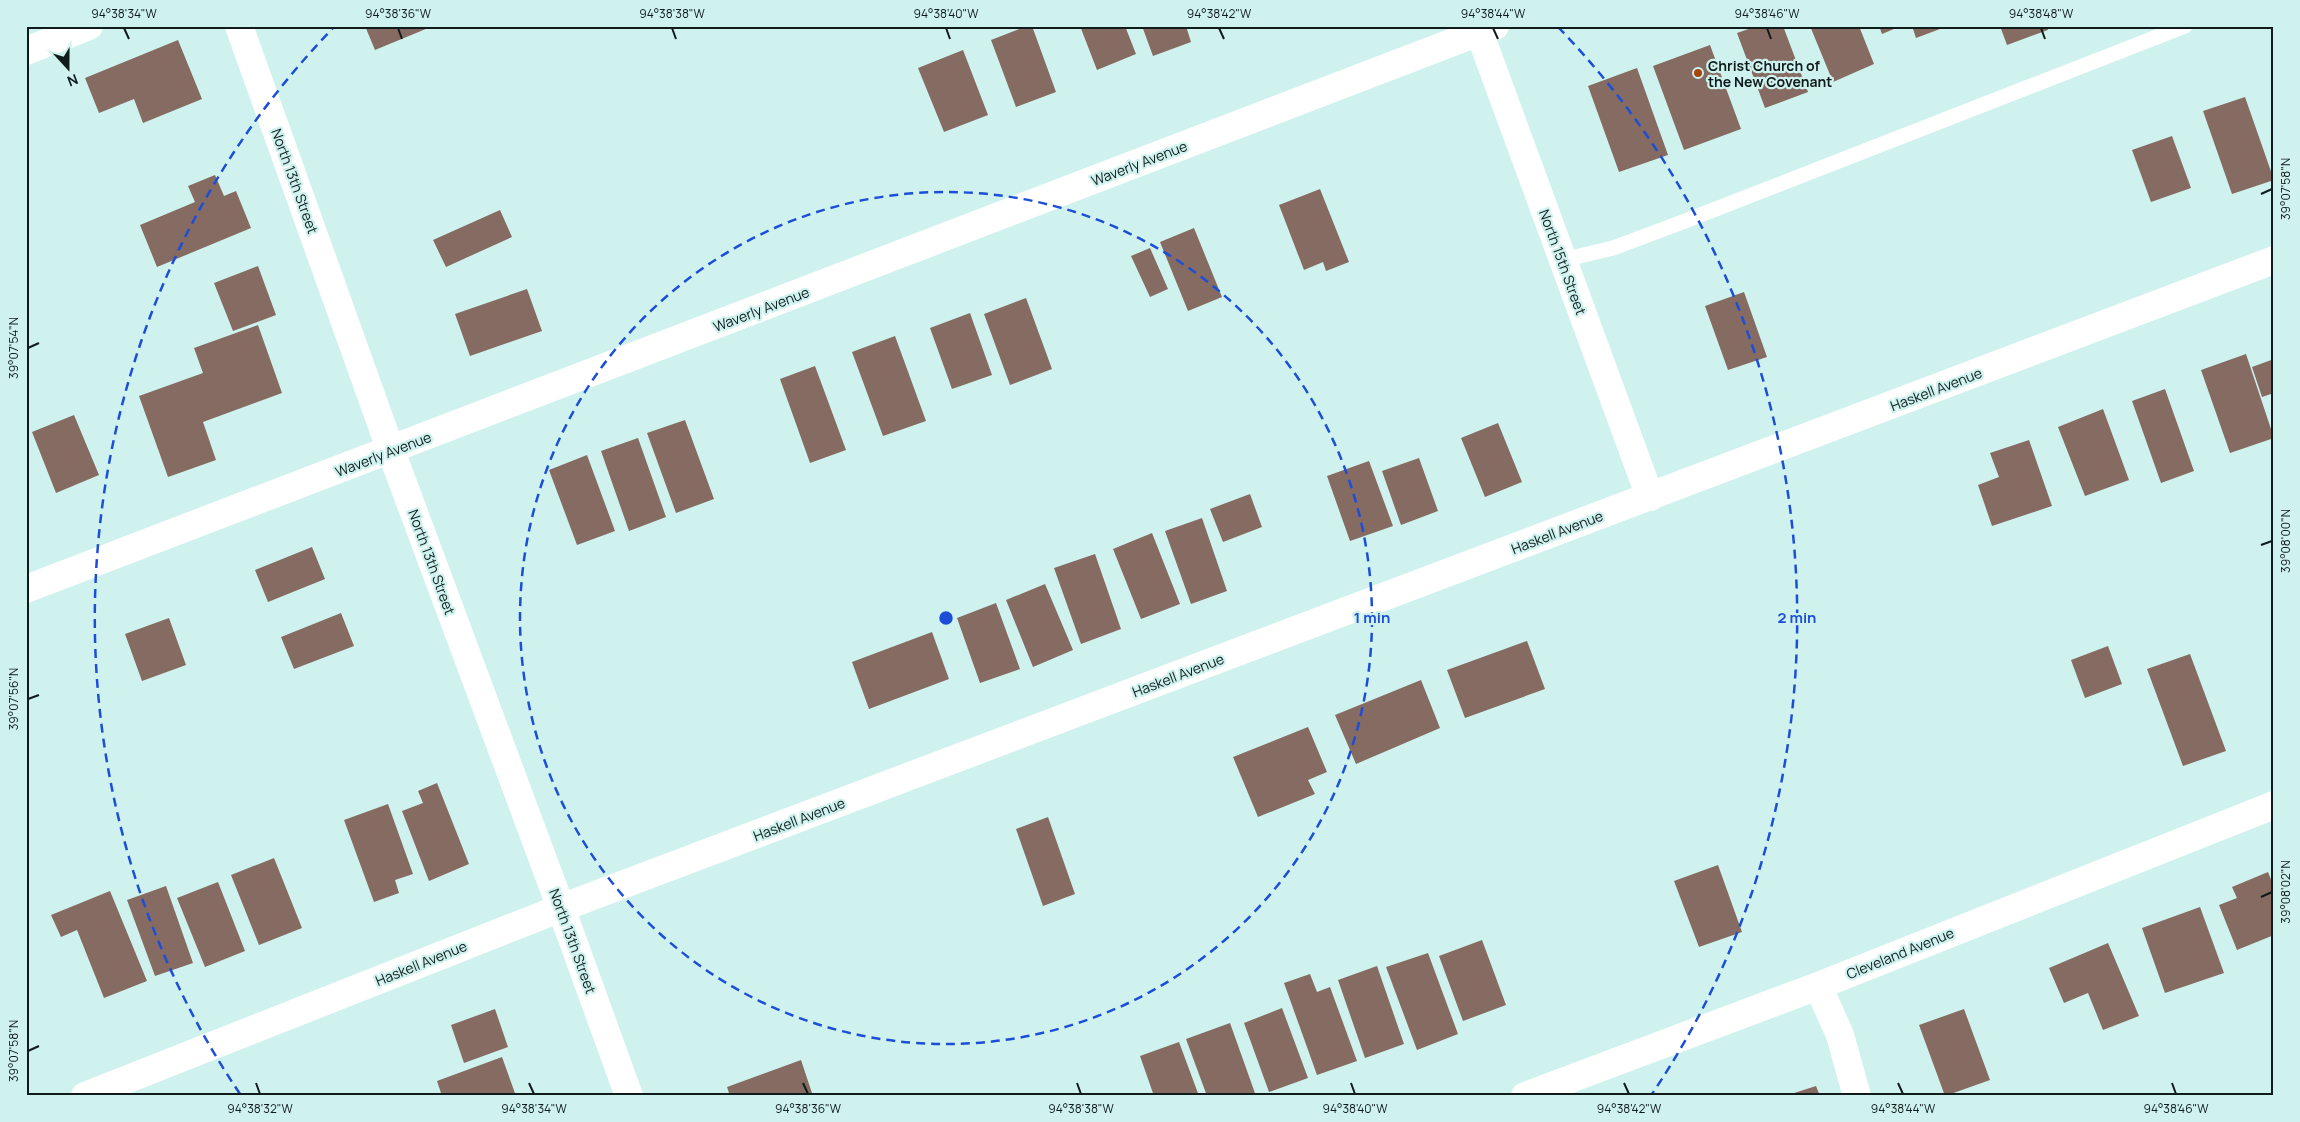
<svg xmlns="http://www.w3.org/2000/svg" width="2300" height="1122" font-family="Manrope,sans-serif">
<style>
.building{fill:#856b61}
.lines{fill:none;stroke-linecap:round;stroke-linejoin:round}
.service{stroke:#fff;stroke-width:15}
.minor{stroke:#fff;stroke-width:28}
.tertiary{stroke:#fff;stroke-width:28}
.ticks{fill:none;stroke:#0f1c1b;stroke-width:2}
.ring{fill:none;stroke:#1d4ed8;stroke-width:2.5;stroke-dasharray:9 6}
.poi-dot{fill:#a7440a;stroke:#cff2ef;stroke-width:2}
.labels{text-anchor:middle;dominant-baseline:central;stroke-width:4.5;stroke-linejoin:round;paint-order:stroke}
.poi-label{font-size:14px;font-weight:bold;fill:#0f1c1b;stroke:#cff2ef;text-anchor:start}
.street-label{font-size:14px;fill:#0f1c1b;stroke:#cff2ef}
.centre{fill:#1d4ed8;stroke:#cff2ef;stroke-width:2.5}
.ring-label{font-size:15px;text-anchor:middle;font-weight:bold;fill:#1d4ed8;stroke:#cff2ef;stroke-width:4.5;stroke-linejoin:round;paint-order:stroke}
.neatline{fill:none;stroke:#0f1c1b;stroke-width:2}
.ticks-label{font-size:12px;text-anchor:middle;fill:#0f1c1b}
</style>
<rect width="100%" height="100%" fill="#cff2ef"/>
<path class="building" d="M365 26H433L375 50Z
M1027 26H1032L1056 92 1016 107 991 40Z
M1080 26H1125L1136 54 1097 70Z
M1142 26H1186L1191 42 1153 56Z
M1757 26H1783L1808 92 1765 108 1737 33Z
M1810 26H1859L1874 64 1833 82Z
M1879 26H1901L1882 34Z
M1912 26H1948L1916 38Z
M2000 26H2047L2048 30 2007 45Z
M178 40 202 99 143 123 134 99 99 113 85 78Z
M1710 45 1741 129 1684 150 1653 66Z
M963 50 988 115 944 132 918 68Z
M1637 68 1668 155 1619 172 1588 86Z
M2245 97 2274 180 2232 194 2203 111Z
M2172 136 2191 188 2151 202 2132 150Z
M215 175 224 196 236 191 251 228 157 267 140 225 195 202 188 186Z
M1320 189 1349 262 1326 271 1323 262 1304 270 1279 205Z
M500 210 512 237 446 267 433 240Z
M1194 228 1222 297 1188 311 1160 242Z
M1150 248 1168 289 1150 297 1131 256Z
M258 266 276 315 233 331 214 283Z
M527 289 542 331 470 356 455 314Z
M1744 292 1767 357 1728 370 1705 306Z
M1026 298 1052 369 1010 385 984 314Z
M970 313 992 375 952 389 930 328Z
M258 325 282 393 203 422 216 460 168 477 139 396 203 373 194 348Z
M895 336 926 421 883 436 852 352Z
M2246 354 2274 438 2230 453 2201 370Z
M2274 359V393L2262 397 2252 367Z
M815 366 846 450 810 463 780 379Z
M2165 389 2194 471 2161 483 2132 401Z
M2103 409 2129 480 2085 496 2058 427Z
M74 415 99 475 56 493 32 432Z
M685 420 714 499 676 513 647 433Z
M1498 423 1522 482 1485 497 1461 438Z
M638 438 666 517 629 531 601 451Z
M2029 440 2052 506 1992 526 1978 485 1999 477 1990 453Z
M587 455 615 531 577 545 549 470Z
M1419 458 1438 511 1401 525 1382 471Z
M1369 461 1393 526 1350 541 1327 476Z
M1250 494 1262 527 1223 542 1210 509Z
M1202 518 1227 591 1191 604 1165 531Z
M1152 533 1180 604 1141 619 1113 549Z
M312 547 325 579 268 602 255 570Z
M1095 554 1121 629 1081 644 1054 568Z
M1045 584 1073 650 1033 667 1006 600Z
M996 603 1020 669 980 683 957 618Z
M341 613 354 646 294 669 281 637Z
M169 618 186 665 142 681 125 634Z
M932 632 949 679 869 709 852 662Z
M1527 641 1545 689 1465 718 1447 670Z
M2108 646 2122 684 2085 698 2071 660Z
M2190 654 2226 751 2183 766 2147 669Z
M1421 680 1440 728 1356 764 1335 715Z
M1308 727 1327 772 1308 780 1315 794 1258 817 1233 757Z
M437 783 469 864 429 881 402 811 423 803 418 791Z
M388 804 413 874 395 880 399 893 374 902 344 820Z
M1048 817 1075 894 1043 906 1016 829Z
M274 858 302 928 259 945 231 875Z
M1718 865 1742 932 1699 947 1674 881Z
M2268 872 2274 887V935L2237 950 2219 905 2237 898 2232 887Z
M218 882 245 951 205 967 177 898Z
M166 886 193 963 155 976 127 900Z
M110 891 147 981 104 998 77 930 61 937 51 915Z
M2200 907 2224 973 2165 993 2142 928Z
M1482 940 1506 1005 1463 1021 1439 956Z
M2108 943 2139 1016 2103 1030 2088 993 2064 1003 2049 968Z
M1428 953 1458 1034 1417 1050 1386 967Z
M1377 966 1404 1044 1365 1058 1338 980Z
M1310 974 1317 992 1330 987 1357 1061 1317 1075 1284 983Z
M1282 1008 1308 1078 1269 1092 1244 1023Z
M495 1009 508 1047 464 1063 451 1025Z
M1964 1009 1990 1080 1945 1096 1919 1025Z
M1230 1023 1256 1096H1207L1186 1039Z
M1179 1042 1199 1096H1154L1140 1056Z
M502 1057 516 1096H442L437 1081Z
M801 1060 813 1096H730L727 1087Z
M1816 1086 1820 1096H1788V1095Z"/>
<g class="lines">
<path class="service" d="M1563 260 1613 248 1680 223 2185 26"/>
<path class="minor" d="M1477 26 1650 497
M26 51 89 26
M26 589 1495 26
M1818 986 1840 1035 1857 1096
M85 1096 561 908 2274 260
M1525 1096 1818 986 2274 805"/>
<path class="tertiary" d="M239 26 391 451 561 908 629 1096"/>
</g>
<path class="ticks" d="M124 28 129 39M398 28 402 39M672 28 676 39M946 28 950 39M1219 28 1224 39M1493 28 1498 39M1767 28 1771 39M2041 28 2045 39M2261 194 2272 189M28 348 39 343M2261 545 2272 541M28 699 39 695M2261 897 2272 892M28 1051 39 1046M256 1083 260 1094M529 1083 534 1094M803 1083 808 1094M1077 1083 1081 1094M1351 1083 1355 1094M1624 1083 1629 1094M1898 1083 1903 1094M2172 1083 2176 1094"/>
<g class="ring">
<circle cx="946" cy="618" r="426"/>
<path d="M240 1094A851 851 0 0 1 334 27M1558 27A851 851 0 0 1 1652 1094"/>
</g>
<circle class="poi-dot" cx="1698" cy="73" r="5"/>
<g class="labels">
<g class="poi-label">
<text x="1708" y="65">Christ Church of<tspan x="1708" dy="16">the New Covenant</tspan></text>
</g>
<g class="street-label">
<text transform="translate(1139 163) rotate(-21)">Waverly Avenue</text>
<text transform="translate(295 181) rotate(70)">North 13th Street</text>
<text transform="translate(1563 262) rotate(70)">North 15th Street</text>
<text transform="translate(761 309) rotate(-21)">Waverly Avenue</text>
<text transform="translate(1936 389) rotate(-21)">Haskell Avenue</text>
<text transform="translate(383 454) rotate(-21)">Waverly Avenue</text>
<text transform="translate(1557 532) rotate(-21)">Haskell Avenue</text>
<text transform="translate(432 562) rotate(70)">North 13th Street</text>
<text transform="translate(1178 675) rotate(-21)">Haskell Avenue</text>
<text transform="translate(799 819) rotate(-21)">Haskell Avenue</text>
<text transform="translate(573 941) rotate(70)">North 13th Street</text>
<text transform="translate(1900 953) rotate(-22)">Cleveland Avenue</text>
<text transform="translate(421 963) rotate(-22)">Haskell Avenue</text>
</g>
</g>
<circle cx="946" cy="618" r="8" class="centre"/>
<g class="ring-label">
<text x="1372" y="623">1 min</text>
<text x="1797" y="623">2 min</text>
</g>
<rect width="2300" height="1122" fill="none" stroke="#cff2ef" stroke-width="55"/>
<g transform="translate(68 68) rotate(159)" stroke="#cff2ef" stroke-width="4" paint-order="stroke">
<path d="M0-4L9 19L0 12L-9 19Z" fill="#0f1c1b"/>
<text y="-8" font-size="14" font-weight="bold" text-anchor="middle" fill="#0f1c1b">N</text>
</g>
<rect x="28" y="28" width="2244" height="1066" class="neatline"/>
<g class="ticks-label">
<text x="124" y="18">94°38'34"W</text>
<text x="398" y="18">94°38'36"W</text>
<text x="672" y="18">94°38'38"W</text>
<text x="946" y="18">94°38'40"W</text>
<text x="1219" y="18">94°38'42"W</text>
<text x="1493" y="18">94°38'44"W</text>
<text x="1767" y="18">94°38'46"W</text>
<text x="2041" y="18">94°38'48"W</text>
<text transform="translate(2286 189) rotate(-90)" y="4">39°07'58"N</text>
<text transform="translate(14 348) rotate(-90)" y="4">39°07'54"N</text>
<text transform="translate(2286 541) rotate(-90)" y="4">39°08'00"N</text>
<text transform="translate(14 699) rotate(-90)" y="4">39°07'56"N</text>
<text transform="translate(2286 892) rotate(-90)" y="4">39°08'02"N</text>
<text transform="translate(14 1051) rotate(-90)" y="4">39°07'58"N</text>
<text x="260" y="1113">94°38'32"W</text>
<text x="534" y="1113">94°38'34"W</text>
<text x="808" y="1113">94°38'36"W</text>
<text x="1081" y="1113">94°38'38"W</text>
<text x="1355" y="1113">94°38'40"W</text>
<text x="1629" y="1113">94°38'42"W</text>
<text x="1903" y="1113">94°38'44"W</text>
<text x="2176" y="1113">94°38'46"W</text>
</g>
</svg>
